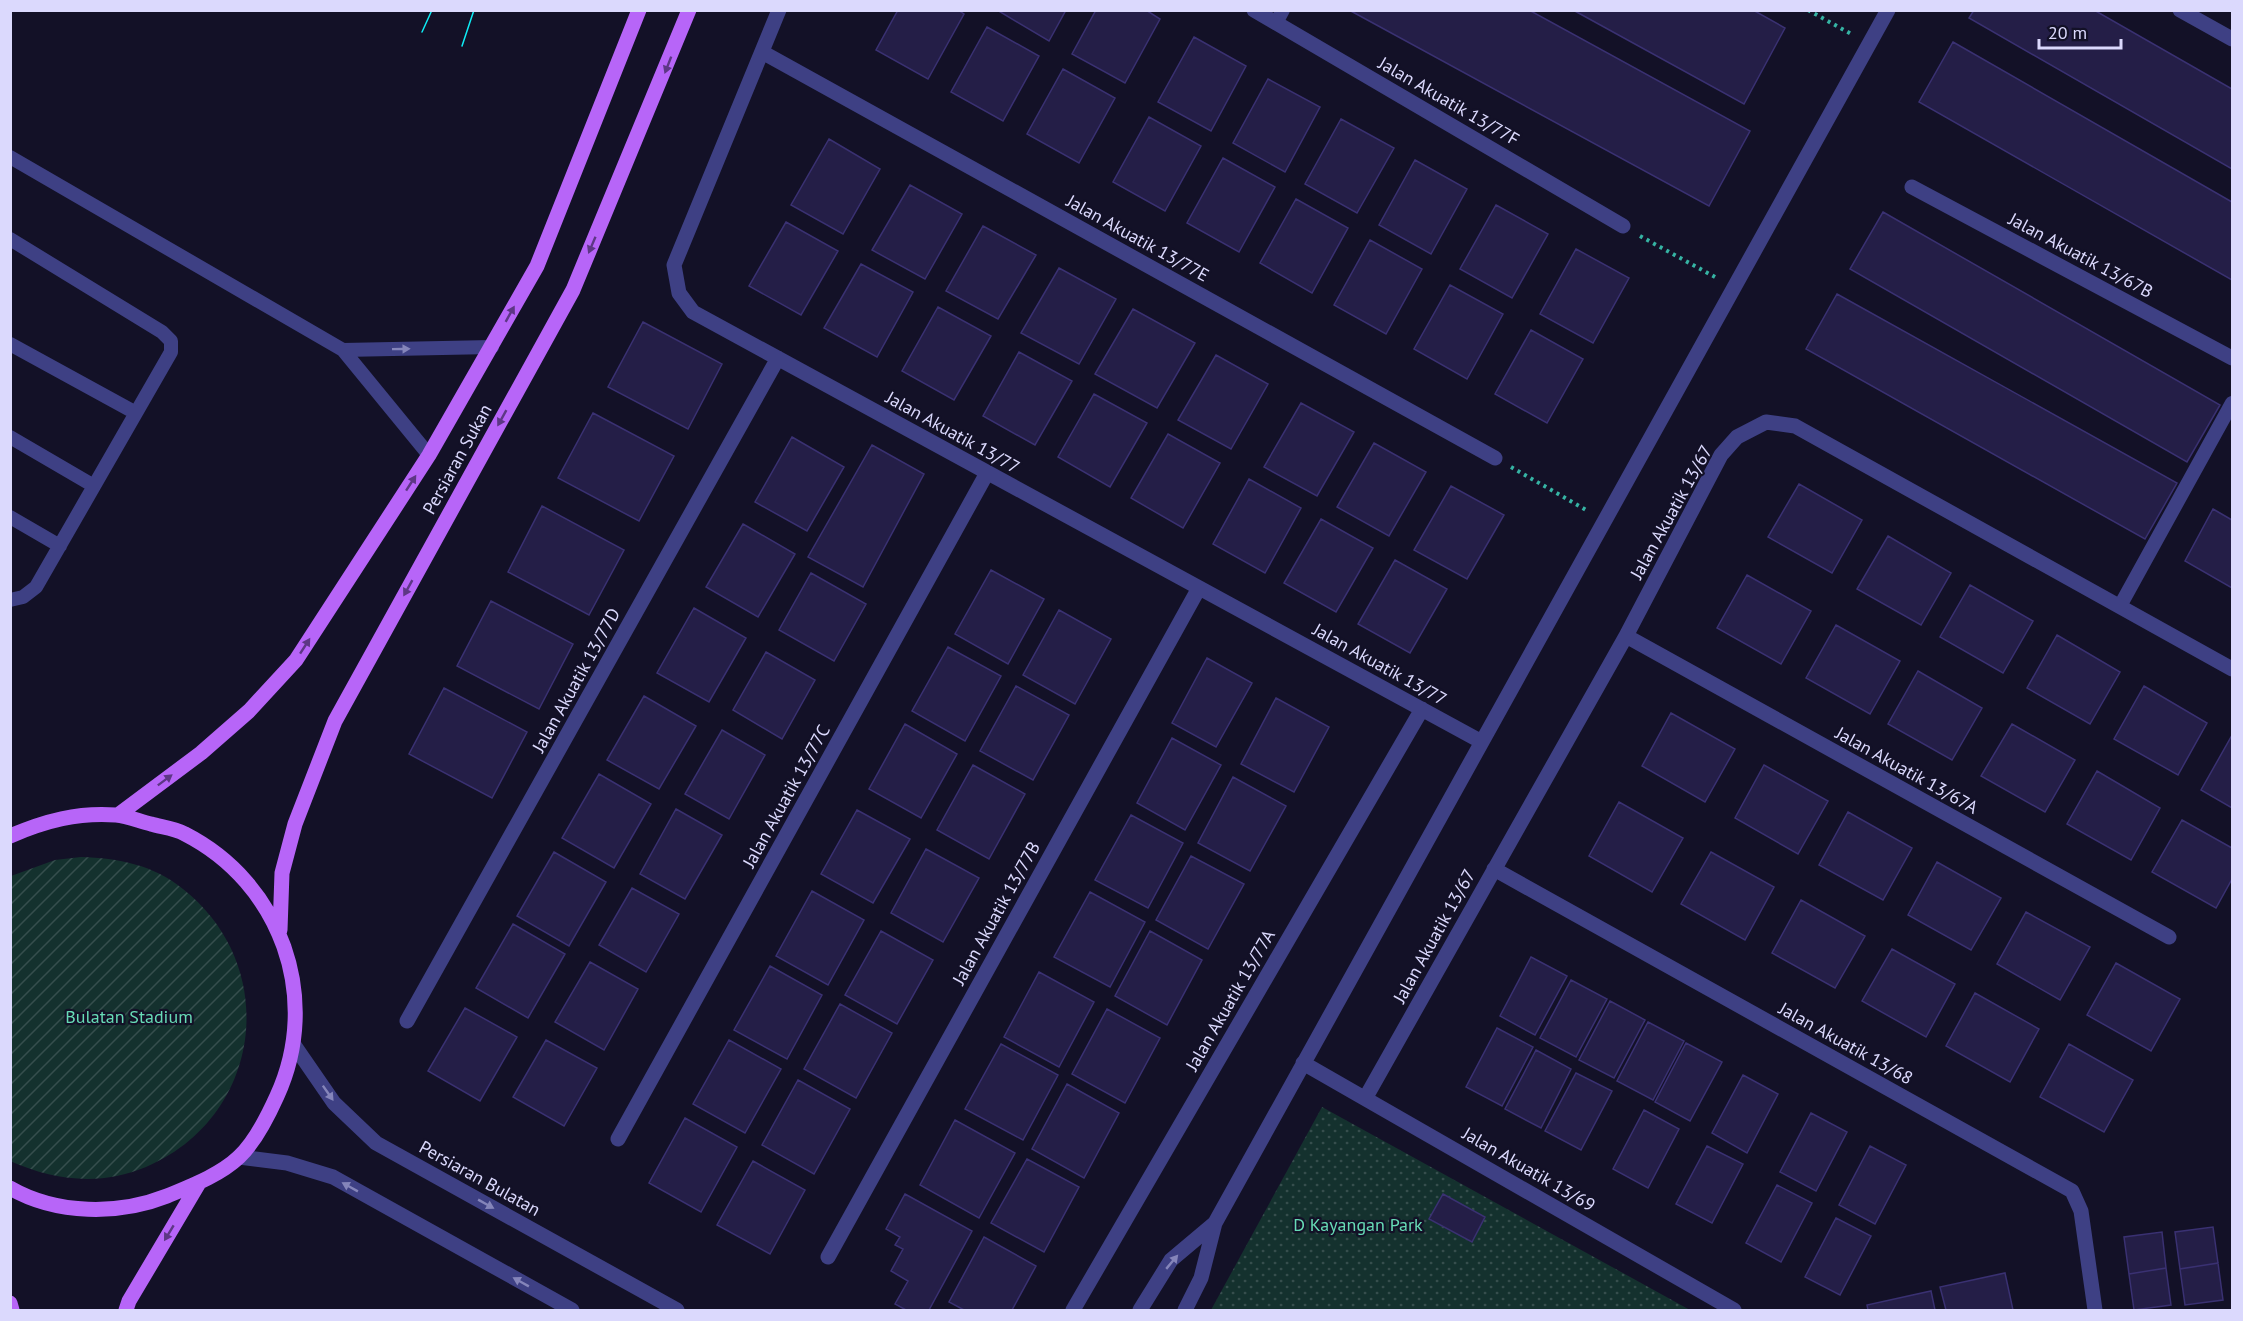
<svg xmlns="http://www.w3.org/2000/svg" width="2243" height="1321" font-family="'PT Sans',sans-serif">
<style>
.park{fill:url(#park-dots)}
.garden{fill:url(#garden-furrows)}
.building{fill:#241e47;stroke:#3a3172;stroke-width:1.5}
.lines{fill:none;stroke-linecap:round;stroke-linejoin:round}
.path{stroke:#36b4a4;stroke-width:4;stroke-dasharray:3 4.5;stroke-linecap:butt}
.service{stroke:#3e4084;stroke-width:14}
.minor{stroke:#3e4084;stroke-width:15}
.primary{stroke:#b765f8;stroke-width:15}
.tram{stroke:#0eecf4;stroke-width:1.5}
.oneway{fill:#5d3785}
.oneway2{fill:#8585ba}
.labels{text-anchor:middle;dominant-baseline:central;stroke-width:4.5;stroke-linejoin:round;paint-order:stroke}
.street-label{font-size:18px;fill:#dbd9fd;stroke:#131127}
.park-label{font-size:18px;fill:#67dbb6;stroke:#131127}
</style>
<defs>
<pattern id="park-dots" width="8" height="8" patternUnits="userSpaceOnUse" patternTransform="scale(1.5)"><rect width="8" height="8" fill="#14312e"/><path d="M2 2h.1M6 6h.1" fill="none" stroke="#364e4d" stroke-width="1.8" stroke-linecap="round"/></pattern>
<pattern id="garden-furrows" width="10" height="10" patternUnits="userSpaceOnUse" patternTransform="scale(1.5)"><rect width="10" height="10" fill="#14312e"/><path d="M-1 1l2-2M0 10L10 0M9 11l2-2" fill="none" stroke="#364e4d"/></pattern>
</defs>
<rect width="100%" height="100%" fill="#131127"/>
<path class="park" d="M1322 1107 1690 1310H1211Z"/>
<path class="garden" d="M81 857C118 858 154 865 183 889 282 967 262 1118 146 1167 101 1186 55 1181 10 1161L11 876 55 860Z"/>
<path class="building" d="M898 10H958L964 14 928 79 876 50Z
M997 10H1066L1049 41Z
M1096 10H1146L1160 19 1125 83 1072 54Z
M1349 10H1529L1750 131 1709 206Z
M1573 10H1753L1785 28 1744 104Z
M1974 10H2094L2232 89V169L1969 18Z
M987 27 1039 56 1003 121 951 92Z
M1194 37 1246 66 1211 131 1158 102Z
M1953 42 2232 202V280L1919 102Z
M1063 69 1115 98 1079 163 1027 134Z
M1268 79 1320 107 1285 172 1233 143Z
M1149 117 1201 146 1165 211 1113 182Z
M1341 119 1394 148 1357 213 1305 184Z
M829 139 880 169 843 234 791 205Z
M1223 158 1275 187 1239 252 1187 223Z
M1415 160 1467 189 1431 254 1379 225Z
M910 185 962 214 925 279 872 250Z
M1296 199 1348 228 1312 293 1260 263Z
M1496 205 1548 234 1512 298 1460 269Z
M1883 212 2220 405 2187 462 1850 269Z
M786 222 838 251 801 315 749 286Z
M983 226 1036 255 998 319 946 291Z
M1370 240 1422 269 1386 334 1334 305Z
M1576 249 1629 278 1593 343 1540 314Z
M861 264 913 292 877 357 824 328Z
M1059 268 1116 299 1079 364 1021 333Z
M1450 285 1503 314 1467 379 1414 349Z
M1837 294 2177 483 2145 539 1806 349Z
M938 307 991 336 954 400 902 371Z
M1133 309 1195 343 1157 408 1095 374Z
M643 322 722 364 688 429 608 387Z
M1531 330 1583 359 1547 423 1495 394Z
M1019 352 1072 381 1035 445 983 416Z
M1216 355 1268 384 1231 449 1178 420Z
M1094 394 1147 423 1110 487 1058 457Z
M1301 403 1354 432 1317 496 1264 467Z
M593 413 674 456 639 521 558 478Z
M1168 434 1220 463 1183 528 1131 498Z
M792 437 844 467 807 531 755 502Z
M1374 443 1426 472 1389 536 1337 507Z
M872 445 924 474 863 587 808 557Z
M1249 479 1301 508 1265 573 1213 544Z
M1799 484 1862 520 1832 573 1768 537Z
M1451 486 1504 515 1467 579 1414 550Z
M542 506 624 550 589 615 508 572Z
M2213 509 2232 520V588L2185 561Z
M1321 519 1373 548 1336 612 1284 583Z
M743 524 795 554 758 617 706 587Z
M1888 536 1951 573 1921 625 1857 589Z
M1395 560 1447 589 1410 653 1358 624Z
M991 570 1044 599 1008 664 955 634Z
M811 573 866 604 834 661 779 630Z
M1747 575 1811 611 1781 664 1717 628Z
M1970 585 2033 621 2003 673 1940 637Z
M491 601 573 644 539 709 457 666Z
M694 608 746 638 709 702 657 673Z
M1059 610 1111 639 1075 704 1023 675Z
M1836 625 1900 661 1870 714 1806 678Z
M2057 635 2120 672 2090 724 2027 688Z
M948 647 1001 676 965 741 912 711Z
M766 652 815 680 782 739 733 710Z
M1207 658 1252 683 1216 747 1172 723Z
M1918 671 1982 708 1952 760 1888 724Z
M1016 686 1069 715 1033 780 980 751Z
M2144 686 2207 723 2178 775 2114 739Z
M444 688 527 732 492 798 409 754Z
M644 696 696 726 659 789 607 760Z
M1276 698 1329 727 1294 792 1241 764Z
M1671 713 1735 749 1705 802 1642 766Z
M905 724 957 754 921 818 869 789Z
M2012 724 2075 760 2045 812 1981 776Z
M722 730 765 755 729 819 685 794Z
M2231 737 2232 738V808L2201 790Z
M1172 738 1221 765 1185 830 1137 803Z
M973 765 1025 794 989 859 937 830Z
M1764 765 1828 801 1798 854 1735 818Z
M2097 771 2160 808 2131 860 2067 824Z
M599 774 651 804 614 868 562 838Z
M1233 777 1286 806 1250 871 1198 843Z
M1619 802 1683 838 1652 892 1589 856Z
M676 809 722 835 685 899 640 874Z
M857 810 910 839 873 903 821 874Z
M1848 812 1912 848 1883 900 1819 865Z
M1131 815 1183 843 1148 908 1095 880Z
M2182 820 2232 848V879L2216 908 2152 872Z
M926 849 979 878 943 942 891 913Z
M554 852 606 882 569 946 517 916Z
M1711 852 1774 887 1745 940 1681 904Z
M1191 856 1244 884 1208 949 1156 920Z
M1937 862 2001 898 1971 950 1908 915Z
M632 888 679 914 646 972 599 945Z
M812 891 864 920 828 985 776 956Z
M1090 892 1145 922 1110 987 1054 957Z
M1801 900 1865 936 1835 988 1772 953Z
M2026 912 2090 947 2060 1000 1997 964Z
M513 924 565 954 528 1018 476 988Z
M881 931 933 960 897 1024 845 995Z
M1150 931 1202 960 1167 1025 1115 996Z
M1892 949 1955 984 1926 1037 1862 1001Z
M1531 957 1567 976 1535 1035 1500 1016Z
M590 962 638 989 604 1050 555 1022Z
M2116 963 2180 999 2151 1051 2087 1015Z
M770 966 822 995 787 1059 734 1030Z
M1039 972 1094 1002 1059 1067 1004 1037Z
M1571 980 1607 999 1576 1057 1540 1038Z
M1975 993 2039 1029 2010 1082 1946 1046Z
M1610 1001 1645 1020 1614 1078 1579 1060Z
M840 1004 892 1033 856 1098 804 1069Z
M465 1008 517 1037 480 1101 428 1071Z
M1107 1009 1160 1038 1125 1103 1072 1074Z
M1648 1022 1684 1041 1653 1100 1617 1081Z
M1497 1028 1533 1047 1502 1106 1466 1087Z
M546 1040 597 1068 564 1126 513 1097Z
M729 1040 781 1069 745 1133 693 1104Z
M1686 1043 1722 1062 1690 1121 1655 1102Z
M1001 1044 1058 1075 1023 1140 965 1109Z
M2069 1044 2133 1080 2104 1132 2040 1097Z
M1536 1050 1571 1069 1541 1128 1505 1109Z
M1576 1073 1612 1091 1581 1150 1545 1131Z
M1743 1075 1778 1094 1747 1153 1712 1133Z
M798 1080 850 1109 814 1174 762 1145Z
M1067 1084 1119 1113 1084 1178 1032 1149Z
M1644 1110 1679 1129 1648 1188 1613 1169Z
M1811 1113 1847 1132 1816 1191 1780 1172Z
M685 1118 737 1147 701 1212 649 1183Z
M955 1120 1015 1153 979 1218 920 1185Z
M1707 1146 1743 1164 1712 1223 1676 1204Z
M1870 1146 1906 1165 1875 1224 1839 1205Z
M1027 1159 1079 1187 1044 1252 991 1223Z
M753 1161 805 1190 770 1254 717 1225Z
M1777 1185 1812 1203 1781 1262 1746 1243Z
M905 1194 972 1231 929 1310H906L895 1304 908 1281 891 1271 903 1249 895 1245 900 1237 886 1229Z
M1443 1194 1485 1217 1472 1242 1429 1219Z
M1836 1218 1871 1236 1840 1295 1805 1277Z
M2213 1227 2218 1263 2180 1269 2175 1232Z
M2162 1232 2166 1268 2129 1274 2124 1237Z
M984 1237 1036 1266 1012 1310H964L949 1302Z
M2218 1263 2223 1300 2185 1305 2180 1269Z
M2166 1268 2171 1305 2134 1310 2129 1274Z
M2005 1273 2013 1310H1946L1940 1287Z
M1931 1291 1935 1310H1868L1867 1305Z"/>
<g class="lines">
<path class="path" d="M1808 10 1853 35
M1640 236 1715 277
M1511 467 1588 511"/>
<path class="service" d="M1276 23 1283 10
M10 157 343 350 429 455
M10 239 162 332 171 341V352L36 587 23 597 10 600
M10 344 136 413
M343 350 492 347
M10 437 94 486
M10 517 60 546
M2120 606 2232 403"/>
<path class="minor" d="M779 10 674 265 679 293 693 312 1482 742
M1254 10 1623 226
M2180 10 2232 39
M762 52 1495 458
M1912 187 2232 358
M1626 636 2169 937
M1494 869 2072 1191 2081 1211 2095 1310
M407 1021 778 358
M294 1045 334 1103 376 1143 677 1310
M1303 1063 1734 1310
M1366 1097 1626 636 1721 455 1737 437 1766 422 1795 426 2232 669
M618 1139 987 473
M239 1157 287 1163 333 1177 572 1310
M828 1257 1199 588
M1073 1310 1422 709
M1140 1310 1171 1260 1215 1223
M1185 1310 1201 1278 1215 1223 1888 10"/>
<path class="primary" d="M118 815 201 753 249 711 296 660 429 455 537 266 639 10
M10 836C45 821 78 812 116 815 127 816 139 821 151 824 161 827 175 828 185 834 281 883 322 998 277 1096 268 1116 255 1142 239 1157 220 1175 191 1186 167 1196 119 1215 57 1215 10 1188
M280 930 282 873 295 824 335 721 573 290 689 10
M10 1303 12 1310
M126 1310 129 1301 199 1183"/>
<path class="tram" d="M422 32 432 10
M462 46 474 10"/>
</g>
<defs><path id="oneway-solid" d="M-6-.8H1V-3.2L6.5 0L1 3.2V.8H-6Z" transform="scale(1.5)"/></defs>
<g class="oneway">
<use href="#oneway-solid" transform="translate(668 65) rotate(111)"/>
<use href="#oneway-solid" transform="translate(592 245) rotate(113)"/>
<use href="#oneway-solid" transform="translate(510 314) rotate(-61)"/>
<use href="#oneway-solid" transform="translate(502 418) rotate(119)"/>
<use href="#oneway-solid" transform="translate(411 483) rotate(-57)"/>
<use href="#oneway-solid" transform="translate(408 588) rotate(119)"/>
<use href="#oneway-solid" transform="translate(305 646) rotate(-57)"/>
<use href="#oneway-solid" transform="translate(165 780) rotate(-37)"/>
<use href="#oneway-solid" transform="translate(169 1233) rotate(121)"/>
</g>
<g class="oneway2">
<use href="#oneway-solid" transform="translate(401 349) rotate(-1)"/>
<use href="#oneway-solid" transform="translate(328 1093) rotate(55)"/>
<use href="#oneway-solid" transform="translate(350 1187) rotate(-151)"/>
<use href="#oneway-solid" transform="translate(486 1204) rotate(29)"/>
<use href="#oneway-solid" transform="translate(1172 1262) rotate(-50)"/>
<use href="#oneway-solid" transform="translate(521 1282) rotate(-151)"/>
</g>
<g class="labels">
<g class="street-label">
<text transform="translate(1449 101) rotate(30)">Jalan Akuatik 13/77F</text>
<text transform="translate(1138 238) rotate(29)">Jalan Akuatik 13/77E</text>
<text transform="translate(2081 255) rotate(28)">Jalan Akuatik 13/67B</text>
<text transform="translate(953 432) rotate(29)">Jalan Akuatik 13/77</text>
<text transform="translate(457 459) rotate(-61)">Persiaran Sukan</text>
<text transform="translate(1671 512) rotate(-61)">Jalan Akuatik 13/67</text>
<text transform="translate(1380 664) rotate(29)">Jalan Akuatik 13/77</text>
<text transform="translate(576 680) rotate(-61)">Jalan Akuatik 13/77D</text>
<text transform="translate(1907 770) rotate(29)">Jalan Akuatik 13/67A</text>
<text transform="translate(786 796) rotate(-61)">Jalan Akuatik 13/77C</text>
<text transform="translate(996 913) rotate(-61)">Jalan Akuatik 13/77B</text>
<text transform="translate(1434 936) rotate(-61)">Jalan Akuatik 13/67</text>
<text transform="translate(1230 1000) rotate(-60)">Jalan Akuatik 13/77A</text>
<text transform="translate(1846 1043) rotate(29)">Jalan Akuatik 13/68</text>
<text transform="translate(1529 1169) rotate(30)">Jalan Akuatik 13/69</text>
<text transform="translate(480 1178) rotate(29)">Persiaran Bulatan</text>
</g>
<g class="park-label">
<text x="129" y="1016">Bulatan Stadium</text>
<text x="1358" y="1224">D Kayangan Park</text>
</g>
</g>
<rect width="2243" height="1321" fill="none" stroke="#dbd9fd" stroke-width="24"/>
<path d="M2039 39v9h82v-9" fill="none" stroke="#dbd9fd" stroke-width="3"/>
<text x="2048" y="39" font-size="18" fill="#dbd9fd" stroke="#131127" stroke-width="4.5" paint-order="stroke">20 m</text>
</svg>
